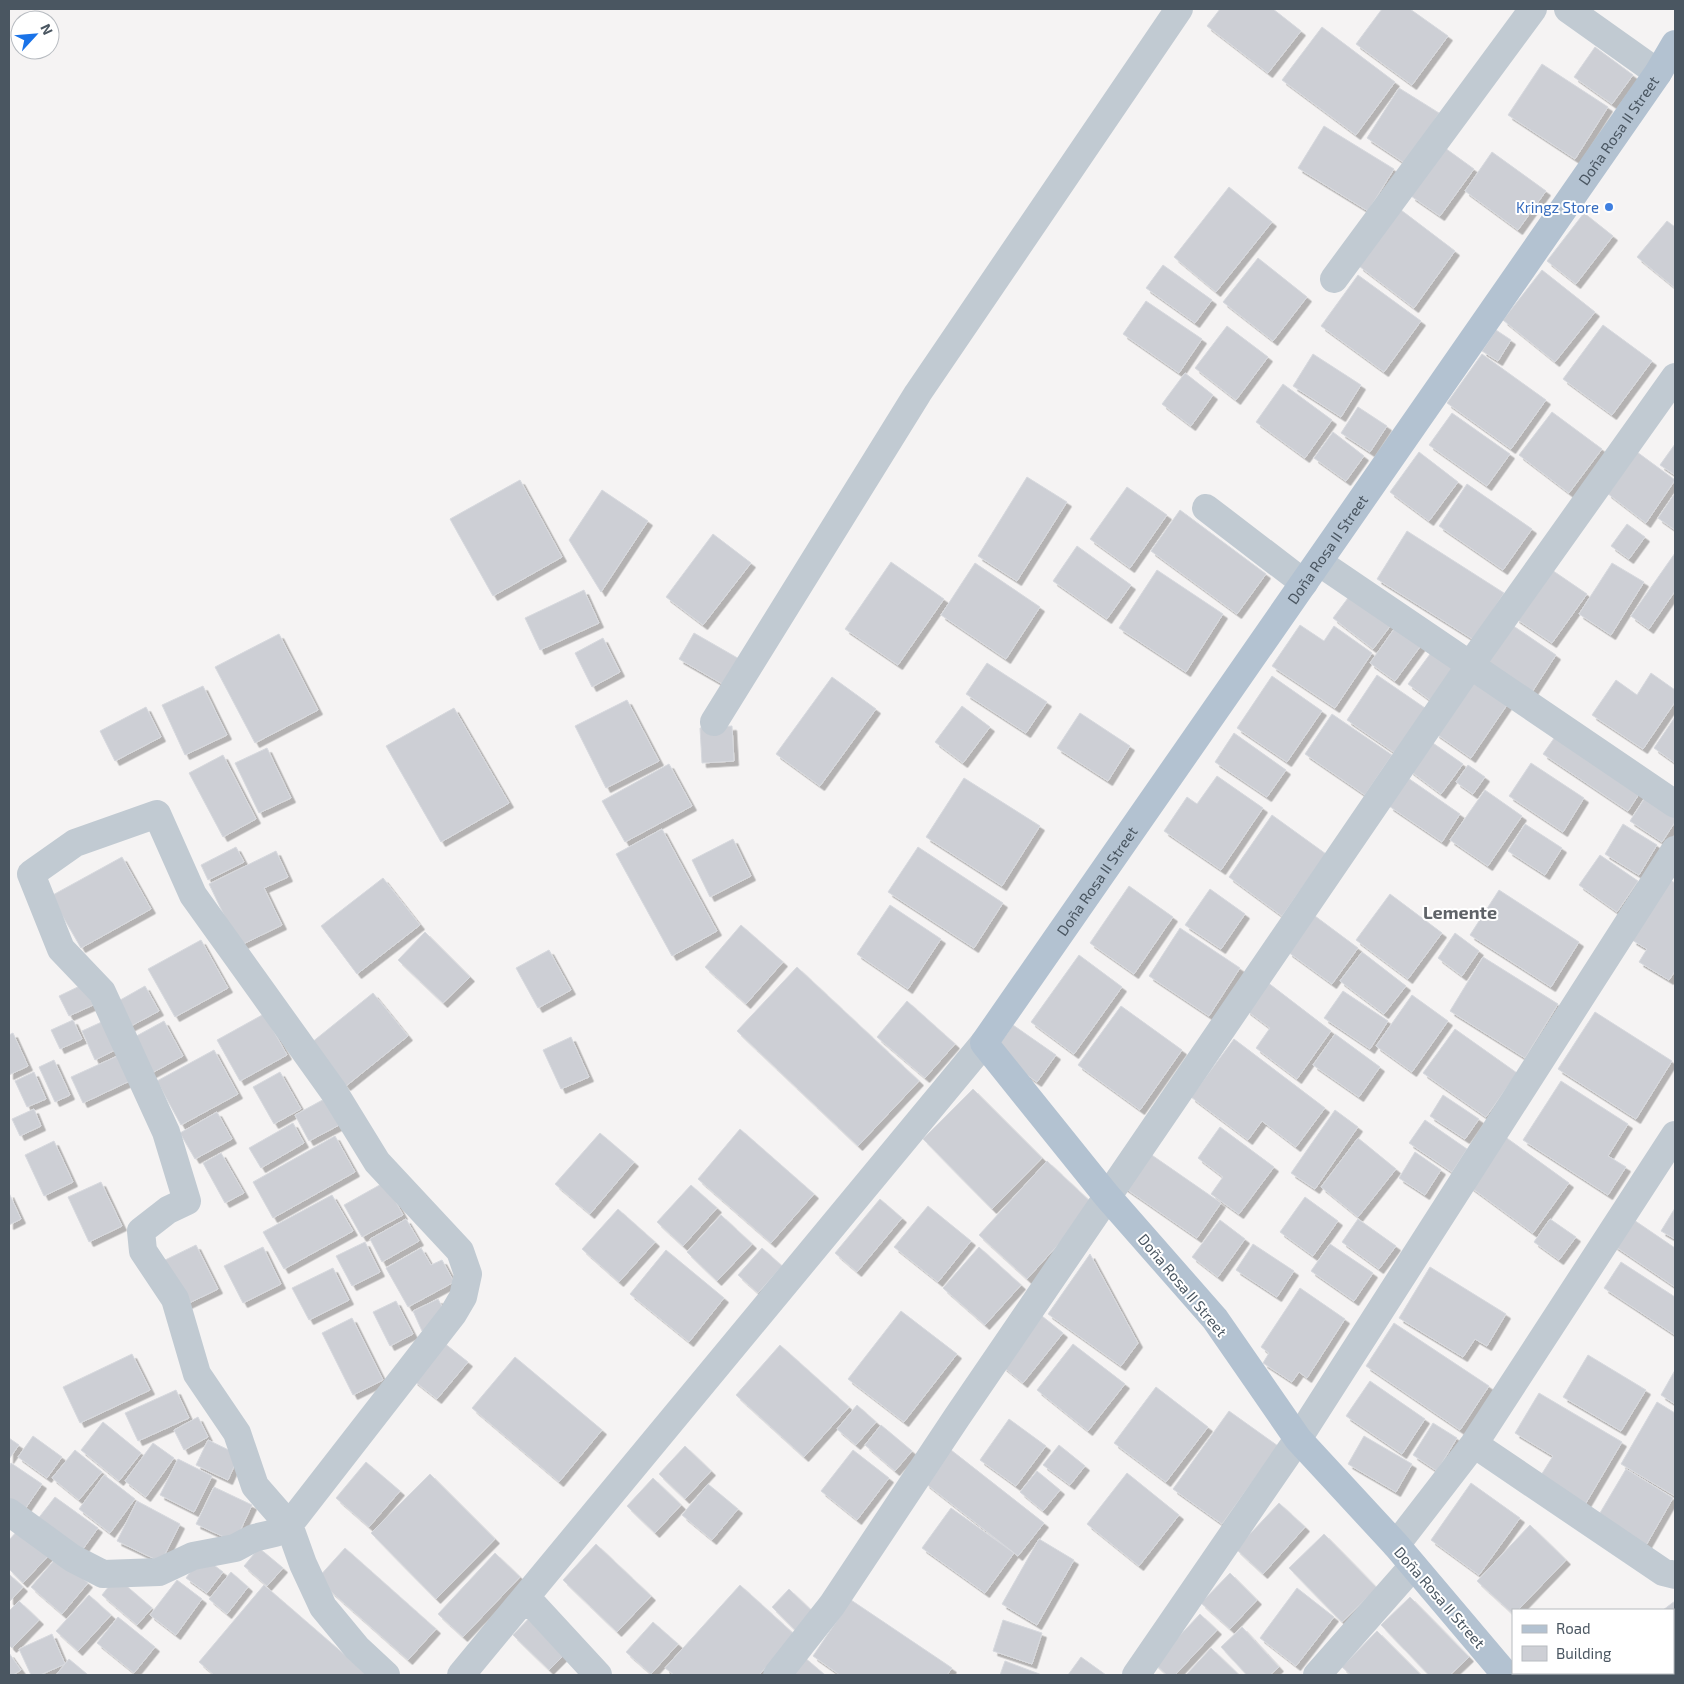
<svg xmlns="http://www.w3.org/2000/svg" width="1684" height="1684" font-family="'Exo 2',sans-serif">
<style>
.building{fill:#cdcfd5;stroke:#d7d9de;filter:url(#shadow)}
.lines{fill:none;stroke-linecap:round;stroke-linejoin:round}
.minor{stroke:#c1cad2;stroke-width:28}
.major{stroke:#b3c2d1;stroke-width:28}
.shop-dot{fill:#3f7fe0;stroke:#fff;stroke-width:2}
.labels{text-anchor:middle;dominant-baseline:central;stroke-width:4;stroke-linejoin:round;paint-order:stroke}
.street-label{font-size:15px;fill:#4a5661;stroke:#fff}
.shop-label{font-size:15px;fill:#366cbe;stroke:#fff;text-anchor:end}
.quarter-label{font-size:18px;font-weight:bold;fill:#5f6368;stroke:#fff}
</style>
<defs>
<filter id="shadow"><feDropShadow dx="4.5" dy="4.5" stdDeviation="0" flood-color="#0004"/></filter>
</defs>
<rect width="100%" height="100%" fill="#f5f3f3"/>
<path class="building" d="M1220 9H1273L1301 31 1268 73 1207 26Z
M1382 9H1410L1448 36 1412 85 1356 44Z
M1322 27 1395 82 1356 135 1282 80Z
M1595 47 1633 75 1612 104 1574 77Z
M1542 64 1608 107 1575 159 1508 115Z
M1399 88 1439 113 1406 164 1367 138Z
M1324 126 1394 169 1368 211 1298 168Z
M1445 148 1474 169 1440 216 1411 196Z
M1492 152 1546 191 1518 230 1465 191Z
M1229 187 1272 222 1216 292 1174 257Z
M1401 210 1455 251 1414 308 1359 266Z
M1584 213 1613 236 1576 284 1547 261Z
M1667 221 1675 227V288L1637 257Z
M1258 258 1307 297 1273 341 1223 302Z
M1163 265 1212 300 1195 323 1146 288Z
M1542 270 1595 312 1555 362 1503 320Z
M1358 275 1421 321 1384 372 1321 326Z
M1146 301 1202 339 1179 373 1123 334Z
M1603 325 1652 361 1612 415 1563 379Z
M1227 326 1268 357 1236 400 1195 368Z
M1496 330 1511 340 1498 361 1482 351Z
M1313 354 1361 385 1341 417 1293 386Z
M1482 354 1546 400 1511 449 1447 403Z
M1185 373 1213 395 1191 426 1162 404Z
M1283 384 1332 420 1305 458 1256 422Z
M1358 407 1387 426 1370 452 1341 433Z
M1552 412 1602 449 1569 493 1519 455Z
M1452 413 1510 454 1487 486 1429 445Z
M1333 432 1364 456 1346 481 1314 458Z
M1675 444V475L1660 465Z
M1419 452 1458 482 1429 521 1390 492Z
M1637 452 1675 480 1646 523 1607 493Z
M1027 477 1067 502 1017 581 978 556Z
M520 480 562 557 493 596 450 519Z
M1467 484 1532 529 1503 570 1439 526Z
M1127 487 1167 515 1130 568 1090 539Z
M602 490 648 521 601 592 569 540Z
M1675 493V530L1658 518Z
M1180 510 1266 574 1237 614 1151 551Z
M1627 524 1645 537 1629 559 1611 546Z
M1407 531 1504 593 1474 640 1377 579Z
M713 534 751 563 703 625 666 597Z
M1077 546 1131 585 1107 619 1053 581Z
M1675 553V591L1649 629 1631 616Z
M891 562 944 599 898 665 845 629Z
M975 563 1040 607 1006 659 941 615Z
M1612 563 1644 582 1611 635 1579 614Z
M1549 568 1587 594 1552 643 1515 618Z
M1157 570 1223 614 1186 672 1119 628Z
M584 590 599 623 540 650 525 618Z
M1351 594 1391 625 1373 649 1333 618Z
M1399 622 1425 640 1395 681 1370 663Z
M1300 625 1324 641 1334 626 1372 653 1335 708 1272 666Z
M1512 625 1556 655 1532 692 1487 663Z
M694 633 741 660 726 686 679 659Z
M279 634 318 710 255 743 215 667Z
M603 638 620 672 592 687 575 653Z
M1433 650 1458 669 1434 703 1408 684Z
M987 663 1047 702 1026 733 966 694Z
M1651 673 1675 690V702L1643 749 1592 715 1616 680 1637 695Z
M1377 675 1425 708 1395 753 1347 720Z
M1272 676 1322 711 1287 762 1237 728Z
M832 677 876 709 820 786 776 754Z
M1472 677 1509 702 1471 758 1435 733Z
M203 686 227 735 185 755 162 705Z
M627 700 659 761 606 788 575 726Z
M962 706 990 727 963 763 935 742Z
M146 707 161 737 115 761 100 731Z
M454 708 509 803 441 842 386 746Z
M1080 713 1130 746 1108 781 1057 748Z
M1332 714 1392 755 1365 795 1305 754Z
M1675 717V763L1654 748Z
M732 726 734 761 702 763 700 728Z
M1234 733 1286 770 1267 797 1215 762Z
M1557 734 1641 791 1628 811 1543 754Z
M1430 741 1463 764 1441 794 1409 770Z
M267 748 291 798 259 813 235 763Z
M223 755 256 819 223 837 189 773Z
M1531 763 1584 798 1563 832 1509 796Z
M669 764 692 806 625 842 602 801Z
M1468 765 1485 777 1473 794 1456 782Z
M1217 776 1263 808 1221 870 1164 831 1187 797 1197 804Z
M964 778 1040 826 1002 886 926 837Z
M1408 778 1460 814 1442 842 1389 806Z
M1485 790 1522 816 1488 866 1450 840Z
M1646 796 1675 816V822L1662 842 1630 821Z
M1272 815 1326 854 1282 916 1229 877Z
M1525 824 1562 848 1545 875 1508 851Z
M1623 824 1657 845 1639 875 1605 854Z
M662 829 717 931 672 956 616 854Z
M733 839 751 876 710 897 692 860Z
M236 847 244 862 208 880 201 865Z
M918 847 1003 903 974 948 888 892Z
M276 851 288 877 264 888 282 925 239 946 209 884Z
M1600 855 1638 881 1617 912 1579 885Z
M122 857 151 909 81 948 51 896Z
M383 878 420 925 357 974 321 926Z
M1670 880 1675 883V971L1669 980 1639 962 1647 949 1632 940Z
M1129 886 1173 917 1134 974 1090 943Z
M1210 889 1245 914 1221 949 1185 925Z
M1499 890 1579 942 1551 987 1470 935Z
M1390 894 1442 933 1408 979 1356 940Z
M890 905 941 939 908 989 857 954Z
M1315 916 1358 948 1332 984 1288 952Z
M741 925 783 962 746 1004 705 967Z
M1180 928 1240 968 1209 1016 1149 976Z
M425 932 470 977 443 1003 398 960Z
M1455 933 1479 951 1462 976 1438 958Z
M201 940 228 988 175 1017 148 969Z
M549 950 571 990 538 1008 516 968Z
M1362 952 1406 986 1384 1014 1340 981Z
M1079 955 1122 987 1074 1054 1031 1022Z
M1483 957 1558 1004 1525 1058 1450 1011Z
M797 967 919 1081 858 1146 737 1031Z
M1267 982 1331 1031 1297 1079 1256 1048 1270 1028 1246 1010Z
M84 984 93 1005 69 1016 59 996Z
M145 986 159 1011 129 1027 115 1003Z
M1343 991 1388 1021 1370 1049 1324 1018Z
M373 993 408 1036 346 1086 311 1043Z
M1412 995 1448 1021 1412 1072 1376 1046Z
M907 1001 955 1044 925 1078 877 1037Z
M1121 1006 1182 1050 1140 1110 1078 1065Z
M1595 1012 1672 1061 1636 1119 1558 1069Z
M264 1014 287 1055 240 1081 217 1040Z
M73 1020 82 1039 60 1049 51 1030Z
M106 1020 119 1048 95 1060 82 1031Z
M164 1021 183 1056 150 1074 131 1039Z
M1013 1025 1056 1055 1037 1082 994 1052Z
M1455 1029 1517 1073 1486 1117 1423 1073Z
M13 1033 28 1066 9 1075V1035Z
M1335 1034 1380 1067 1359 1097 1313 1065Z
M571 1037 589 1077 561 1089 543 1050Z
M1234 1039 1325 1108 1296 1147 1262 1121 1248 1140 1191 1097Z
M214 1050 238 1094 181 1125 157 1081Z
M122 1054 134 1079 83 1103 71 1077Z
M54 1060 70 1095 55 1102 39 1067Z
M34 1072 46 1099 27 1107 15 1081Z
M280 1072 301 1109 274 1124 253 1087Z
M1561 1081 1628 1124 1608 1156 1626 1167 1608 1195 1523 1140Z
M973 1089 1042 1158 992 1209 923 1139Z
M1443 1095 1479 1119 1465 1139 1430 1116Z
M328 1097 343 1123 309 1141 295 1115Z
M34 1109 41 1126 20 1136 12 1119Z
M1335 1110 1358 1127 1315 1189 1291 1173Z
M217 1112 232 1139 195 1159 180 1133Z
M1425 1120 1467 1149 1452 1172 1409 1143Z
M293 1123 304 1143 261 1168 249 1148Z
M1220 1127 1274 1167 1239 1214 1211 1194 1223 1177 1198 1158Z
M740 1129 814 1194 771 1243 698 1179Z
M600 1133 634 1162 590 1214 555 1184Z
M335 1136 355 1172 273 1218 253 1182Z
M1504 1136 1569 1183 1533 1233 1469 1186Z
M1358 1138 1396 1169 1358 1217 1321 1187Z
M54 1141 73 1182 44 1196 25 1155Z
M1146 1151 1221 1203 1197 1238 1122 1186Z
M1415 1152 1441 1170 1425 1195 1399 1178Z
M221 1153 244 1193 225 1203 203 1163Z
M1047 1161 1094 1205 1027 1279 979 1235Z
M101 1182 122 1226 89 1242 68 1197Z
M385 1182 403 1215 362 1237 344 1205Z
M691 1185 717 1208 683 1246 657 1222Z
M9 1193 21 1219 9 1225Z
M332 1195 353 1231 284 1269 263 1232Z
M1305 1197 1338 1221 1313 1256 1280 1232Z
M880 1199 902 1218 857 1272 835 1253Z
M928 1206 971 1241 938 1282 894 1247Z
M1675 1208V1239L1661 1231Z
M618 1209 655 1242 619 1282 582 1249Z
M721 1215 752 1244 717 1281 687 1252Z
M1631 1218 1675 1248V1287L1613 1245Z
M406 1219 419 1241 382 1262 370 1239Z
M1358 1219 1396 1246 1379 1269 1342 1242Z
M1550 1219 1576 1237 1559 1260 1534 1242Z
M1220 1220 1245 1239 1218 1277 1192 1257Z
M365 1242 380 1272 352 1286 336 1256Z
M1253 1244 1294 1271 1277 1297 1236 1270Z
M1330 1244 1373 1273 1354 1301 1311 1271Z
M196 1245 218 1289 183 1306 161 1262Z
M263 1247 281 1284 243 1303 224 1266Z
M979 1247 1021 1285 985 1325 943 1288Z
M421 1248 431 1265 442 1260 454 1282 408 1307 386 1268Z
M762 1248 782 1266 758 1293 738 1275Z
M666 1250 724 1298 689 1342 630 1294Z
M1090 1254 1138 1343 1121 1366 1048 1314Z
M1621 1262 1675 1297V1335L1604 1288Z
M1430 1267 1506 1314 1487 1346 1475 1339 1463 1357 1399 1318Z
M333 1268 349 1300 309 1320 292 1288Z
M1300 1288 1345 1319 1307 1378 1299 1372 1292 1382 1263 1363 1269 1353 1261 1347Z
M438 1299 448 1318 422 1331 413 1311Z
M396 1301 413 1334 390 1346 373 1312Z
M901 1311 957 1354 904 1422 848 1379Z
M1042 1316 1063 1333 1023 1383 1002 1366Z
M352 1318 383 1380 353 1395 322 1333Z
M1394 1323 1489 1386 1460 1430 1366 1366Z
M444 1343 468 1362 437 1399 413 1380Z
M1073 1344 1125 1384 1088 1431 1037 1390Z
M780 1345 849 1407 804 1457 736 1395Z
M132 1354 150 1390 80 1423 63 1387Z
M1588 1355 1646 1390 1621 1431 1563 1397Z
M515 1357 602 1430 559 1482 472 1408Z
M1675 1370V1404L1661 1395Z
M1370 1381 1425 1419 1402 1454 1346 1416Z
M1156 1387 1208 1427 1166 1482 1114 1443Z
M176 1390 189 1418 138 1441 125 1413Z
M1539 1393 1622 1442 1583 1508 1538 1480 1553 1456 1515 1433Z
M1657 1402 1675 1413V1496L1621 1464Z
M857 1405 876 1422 856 1445 837 1429Z
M1229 1411 1278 1446 1222 1524 1173 1489Z
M198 1417 208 1437 184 1450 174 1430Z
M1009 1419 1046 1446 1016 1486 980 1460Z
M103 1422 141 1453 119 1481 81 1450Z
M1433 1423 1457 1438 1437 1471 1413 1455Z
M881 1425 912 1451 895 1471 865 1445Z
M33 1436 62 1457 47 1478 18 1457Z
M1364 1436 1412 1464 1396 1492 1348 1464Z
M9 1438 19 1445 9 1459Z
M208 1440 239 1455 228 1480 196 1465Z
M153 1443 174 1458 146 1497 125 1481Z
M1059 1445 1085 1466 1070 1485 1043 1465Z
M685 1446 711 1471 685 1499 659 1474Z
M75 1450 102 1472 79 1500 52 1478Z
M853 1450 889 1478 857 1520 821 1491Z
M951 1450 1044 1523 1018 1556 925 1483Z
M178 1459 212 1476 194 1512 160 1495Z
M366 1462 400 1491 369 1527 336 1498Z
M11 1463 42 1484 25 1509 9 1499V1467Z
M1626 1469 1673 1498 1645 1547 1597 1518Z
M1037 1471 1060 1490 1043 1511 1020 1492Z
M1127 1473 1179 1515 1139 1566 1087 1524Z
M430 1474 495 1539 436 1599 371 1533Z
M104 1475 135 1499 110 1533 79 1509Z
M653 1478 681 1505 655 1533 627 1506Z
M1471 1483 1520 1518 1479 1575 1431 1540Z
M708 1484 738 1509 712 1540 682 1515Z
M214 1487 252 1505 235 1542 196 1524Z
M55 1497 98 1528 80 1553 37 1520Z
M137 1501 180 1524 161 1562 117 1541Z
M1279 1503 1305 1527 1263 1574 1236 1549Z
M951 1508 1014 1553 985 1593 922 1548Z
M1530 1525 1566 1560 1518 1610H1513V1614L1477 1581Z
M19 1529 49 1555 23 1583 9 1569V1540Z
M1324 1534 1377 1588 1342 1622 1289 1568Z
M1039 1539 1074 1560 1037 1625 1002 1604Z
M596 1544 651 1596 617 1632 563 1580Z
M259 1548 283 1568 267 1586 244 1566Z
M345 1548 436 1629 408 1660 317 1579Z
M495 1553 520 1577 463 1637 438 1614Z
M202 1556 223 1572 207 1593 186 1578Z
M57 1557 88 1583 62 1614 31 1587Z
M231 1572 248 1587 227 1614 209 1599Z
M1230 1573 1257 1600 1230 1629 1201 1603Z
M9 1574 23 1587 10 1601 9 1600Z
M116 1577 152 1608 137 1625 102 1595Z
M177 1580 202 1599 176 1635 150 1615Z
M264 1585 368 1675H214L199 1662Z
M740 1585 795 1635 759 1675H674L665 1668Z
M1297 1588 1334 1617 1296 1666 1260 1638Z
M789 1589 816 1615 798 1633 772 1607Z
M89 1595 111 1615 78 1651 56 1631Z
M1410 1597 1469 1657 1450 1675H1429L1381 1625Z
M851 1600 952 1668 947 1675H840L813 1656Z
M19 1601 39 1620 12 1648 9 1645V1611Z
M1675 1601V1675H1651L1649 1673H1673V1610H1663Z
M534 1613 571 1648 549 1670 513 1635Z
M1200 1614 1217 1630 1175 1675H1167L1154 1663Z
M118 1617 155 1647 134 1673 97 1643Z
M1003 1620 1042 1633 1032 1664 993 1651Z
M653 1622 678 1644 651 1674 626 1652Z
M1242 1627 1279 1667 1270 1675H1247L1221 1647Z
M1377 1631 1421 1675H1351L1342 1667Z
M52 1634 65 1664 40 1675H31L19 1649Z
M1211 1648 1239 1675H1186Z
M9 1653 21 1670 13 1675H9Z
M804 1657 825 1675H789Z
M1081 1657 1106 1675H1068Z
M69 1659 88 1675H56Z
M1005 1661 1042 1675H1000Z
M1588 1673H1636L1638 1675H1590Z"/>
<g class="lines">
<path class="minor" d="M1568 9 1658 73
M1334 279 1533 9
M1206 508 1304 583
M1320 563 1675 804
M714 722 918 393 1179 9
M1474 1444 1663 1572 1675 1575
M9 1512 72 1558 103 1574 159 1572 193 1556 235 1548 254 1538 275 1533 289 1525 453 1314 463 1297 468 1274 460 1251 377 1162 334 1092 193 895 157 814 75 843 31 874 61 949 102 992 166 1132 187 1201 168 1210 141 1231 143 1251 175 1299 197 1374 237 1433 255 1486 289 1525 303 1564 323 1607 357 1648 386 1675
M1396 1545 1474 1444 1675 1135
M526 1597 598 1675
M461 1675 984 1043
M777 1675 832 1605 957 1417 1471 664 1675 377
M1136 1675 1298 1439 1675 850
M1317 1675 1413 1566"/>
<path class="major" id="s1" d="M1506 1675 1396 1545 1298 1439 1215 1319 1107 1196 984 1043 1658 73 1675 44"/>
</g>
<circle class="shop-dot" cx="1609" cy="207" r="5"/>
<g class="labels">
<g class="street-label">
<text stroke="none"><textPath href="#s1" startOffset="1932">Doña Rosa II Street</textPath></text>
<text stroke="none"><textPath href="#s1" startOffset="1422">Doña Rosa II Street</textPath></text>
<text stroke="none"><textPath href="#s1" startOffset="1018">Doña Rosa II Street</textPath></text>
<text transform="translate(1183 1285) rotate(50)">Doña Rosa II Street</text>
<text transform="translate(1440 1597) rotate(49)">Doña Rosa II Street</text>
</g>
<g class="shop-label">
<text x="1599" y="207">Kringz Store</text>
</g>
<g class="quarter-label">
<text x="1460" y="912">Lemente</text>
</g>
</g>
<rect width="1684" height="1684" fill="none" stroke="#4a5661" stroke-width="20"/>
<rect x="1512" y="1609" width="162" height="65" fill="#ffffff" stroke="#b7bbc0"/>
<rect x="1522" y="1625" width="25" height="8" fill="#b3c2d1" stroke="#b7bbc0"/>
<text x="1556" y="1634" font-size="15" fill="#4a5661">Road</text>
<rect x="1522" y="1646" width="25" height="15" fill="#cdcfd5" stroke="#b7bbc0"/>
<text x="1556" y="1659" font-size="15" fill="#4a5661">Building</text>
<g transform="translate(35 35) rotate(64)"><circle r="24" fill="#ffffff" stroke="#b7bbc0"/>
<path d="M0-4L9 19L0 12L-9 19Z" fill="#1a73e8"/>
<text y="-8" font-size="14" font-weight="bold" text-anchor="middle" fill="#4a5661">N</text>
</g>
</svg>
